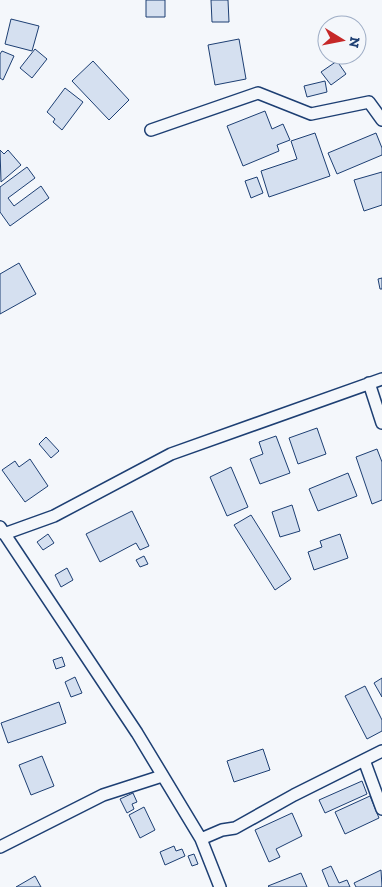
<svg xmlns="http://www.w3.org/2000/svg" width="382" height="887" font-family="'Zilla Slab',serif">
<style>
.building{fill:#d5e0f0;stroke:#1d3f73}
.lines{fill:none;stroke-linecap:round;stroke-linejoin:round}
.minor-casing{stroke:#1d3f73;stroke-width:14}
.minor{stroke:#f4f7fb;stroke-width:11}
</style>
<rect width="100%" height="100%" fill="#f4f7fb"/>
<path class="building" d="M146 0H165V17H146Z
M211 0H228L229 22H212Z
M11 19 39 26 32 51 5 44Z
M239 39 246 79 215 85 208 45Z
M35 49 47 59 32 78 20 68Z
M2 51 14 56 3 80 0 78V54Z
M93 61 129 100 109 120 72 81Z
M337 61 346 74 331 85 321 72Z
M325 81 327 92 307 97 304 86Z
M65 88 83 102 62 130 53 122 55 119 47 112Z
M265 111 272 129 283 124 290 140 277 145 279 151 243 166 227 126Z
M315 133 330 176 269 197 261 171 297 159 291 141Z
M376 133 382 148V155L337 174 328 153Z
M0 150 4 154 8 150 21 165 1 182Z
M27 167 35 178 8 198 14 206 41 186 49 198 10 226 0 212V187Z
M382 172V205L364 211 354 180Z
M257 177 263 193 251 198 245 181Z
M19 263 36 294 0 314V274Z
M382 278V289H380L378 279Z
M317 428 326 454 298 464 289 438Z
M276 436 290 473 260 484 250 459 263 454 259 442Z
M46 437 59 451 51 458 39 444Z
M377 449 382 462V500L372 504 356 457Z
M30 459 48 486 25 502 2 470 15 461 19 467Z
M231 467 248 507 227 516 210 477Z
M348 473 357 496 318 511 309 489Z
M292 505 300 531 280 537 272 512Z
M132 511 149 546 140 550 136 543 100 562 86 534Z
M251 515 291 579 275 590 234 525Z
M48 534 54 543 43 550 37 542Z
M340 534 348 558 314 570 308 552 322 547 320 541Z
M144 556 148 564 140 567 136 560Z
M67 568 73 580 61 587 55 575Z
M62 657 65 666 56 669 53 660Z
M75 677 82 693 71 697 65 682Z
M382 678V697L374 683Z
M365 686 382 720V731L367 739 345 696Z
M59 702 66 723 8 743 1 723Z
M263 749 270 770 234 782 227 761Z
M42 756 54 786 31 795 19 765Z
M362 781 367 794 325 813 319 800Z
M133 793 137 802 132 804 134 809 127 813 120 799Z
M370 796 379 818 345 834 335 812Z
M144 807 155 830 140 838 129 815Z
M292 813 302 836 276 849 280 857 269 862 255 830Z
M174 846 176 851 182 849 185 856 165 865 160 852Z
M194 854 198 864 192 866 188 856Z
M331 866 339 883 347 880 350 887H329L322 870Z
M381 870 382 887H356L354 883Z
M301 873 307 887H269L268 886Z
M35 876 41 887H16Z"/>
<g class="lines">
<defs>
<path id="minor" d="M151 130 258 93 311 114 369 102 382 120
M369 383 382 423
M0 527 137 733 201 839 220 887
M4 534 54 516 171 454 382 379
M364 760 382 809
M201 839 222 830 235 828 294 795 382 751
M0 847 103 795 162 776"/>
</defs>
<use href="#minor" class="minor-casing"/>
<use href="#minor" class="minor"/>
</g>
<g transform="translate(342 40) rotate(100)"><circle r="24" fill="#f4f7fb" stroke="#9eadc5"/>
<path d="M0-4L9 19L0 12L-9 19Z" fill="#c62828"/>
<text y="-8" font-size="14" font-weight="bold" text-anchor="middle" fill="#1d3f73">N</text>
</g>
</svg>
